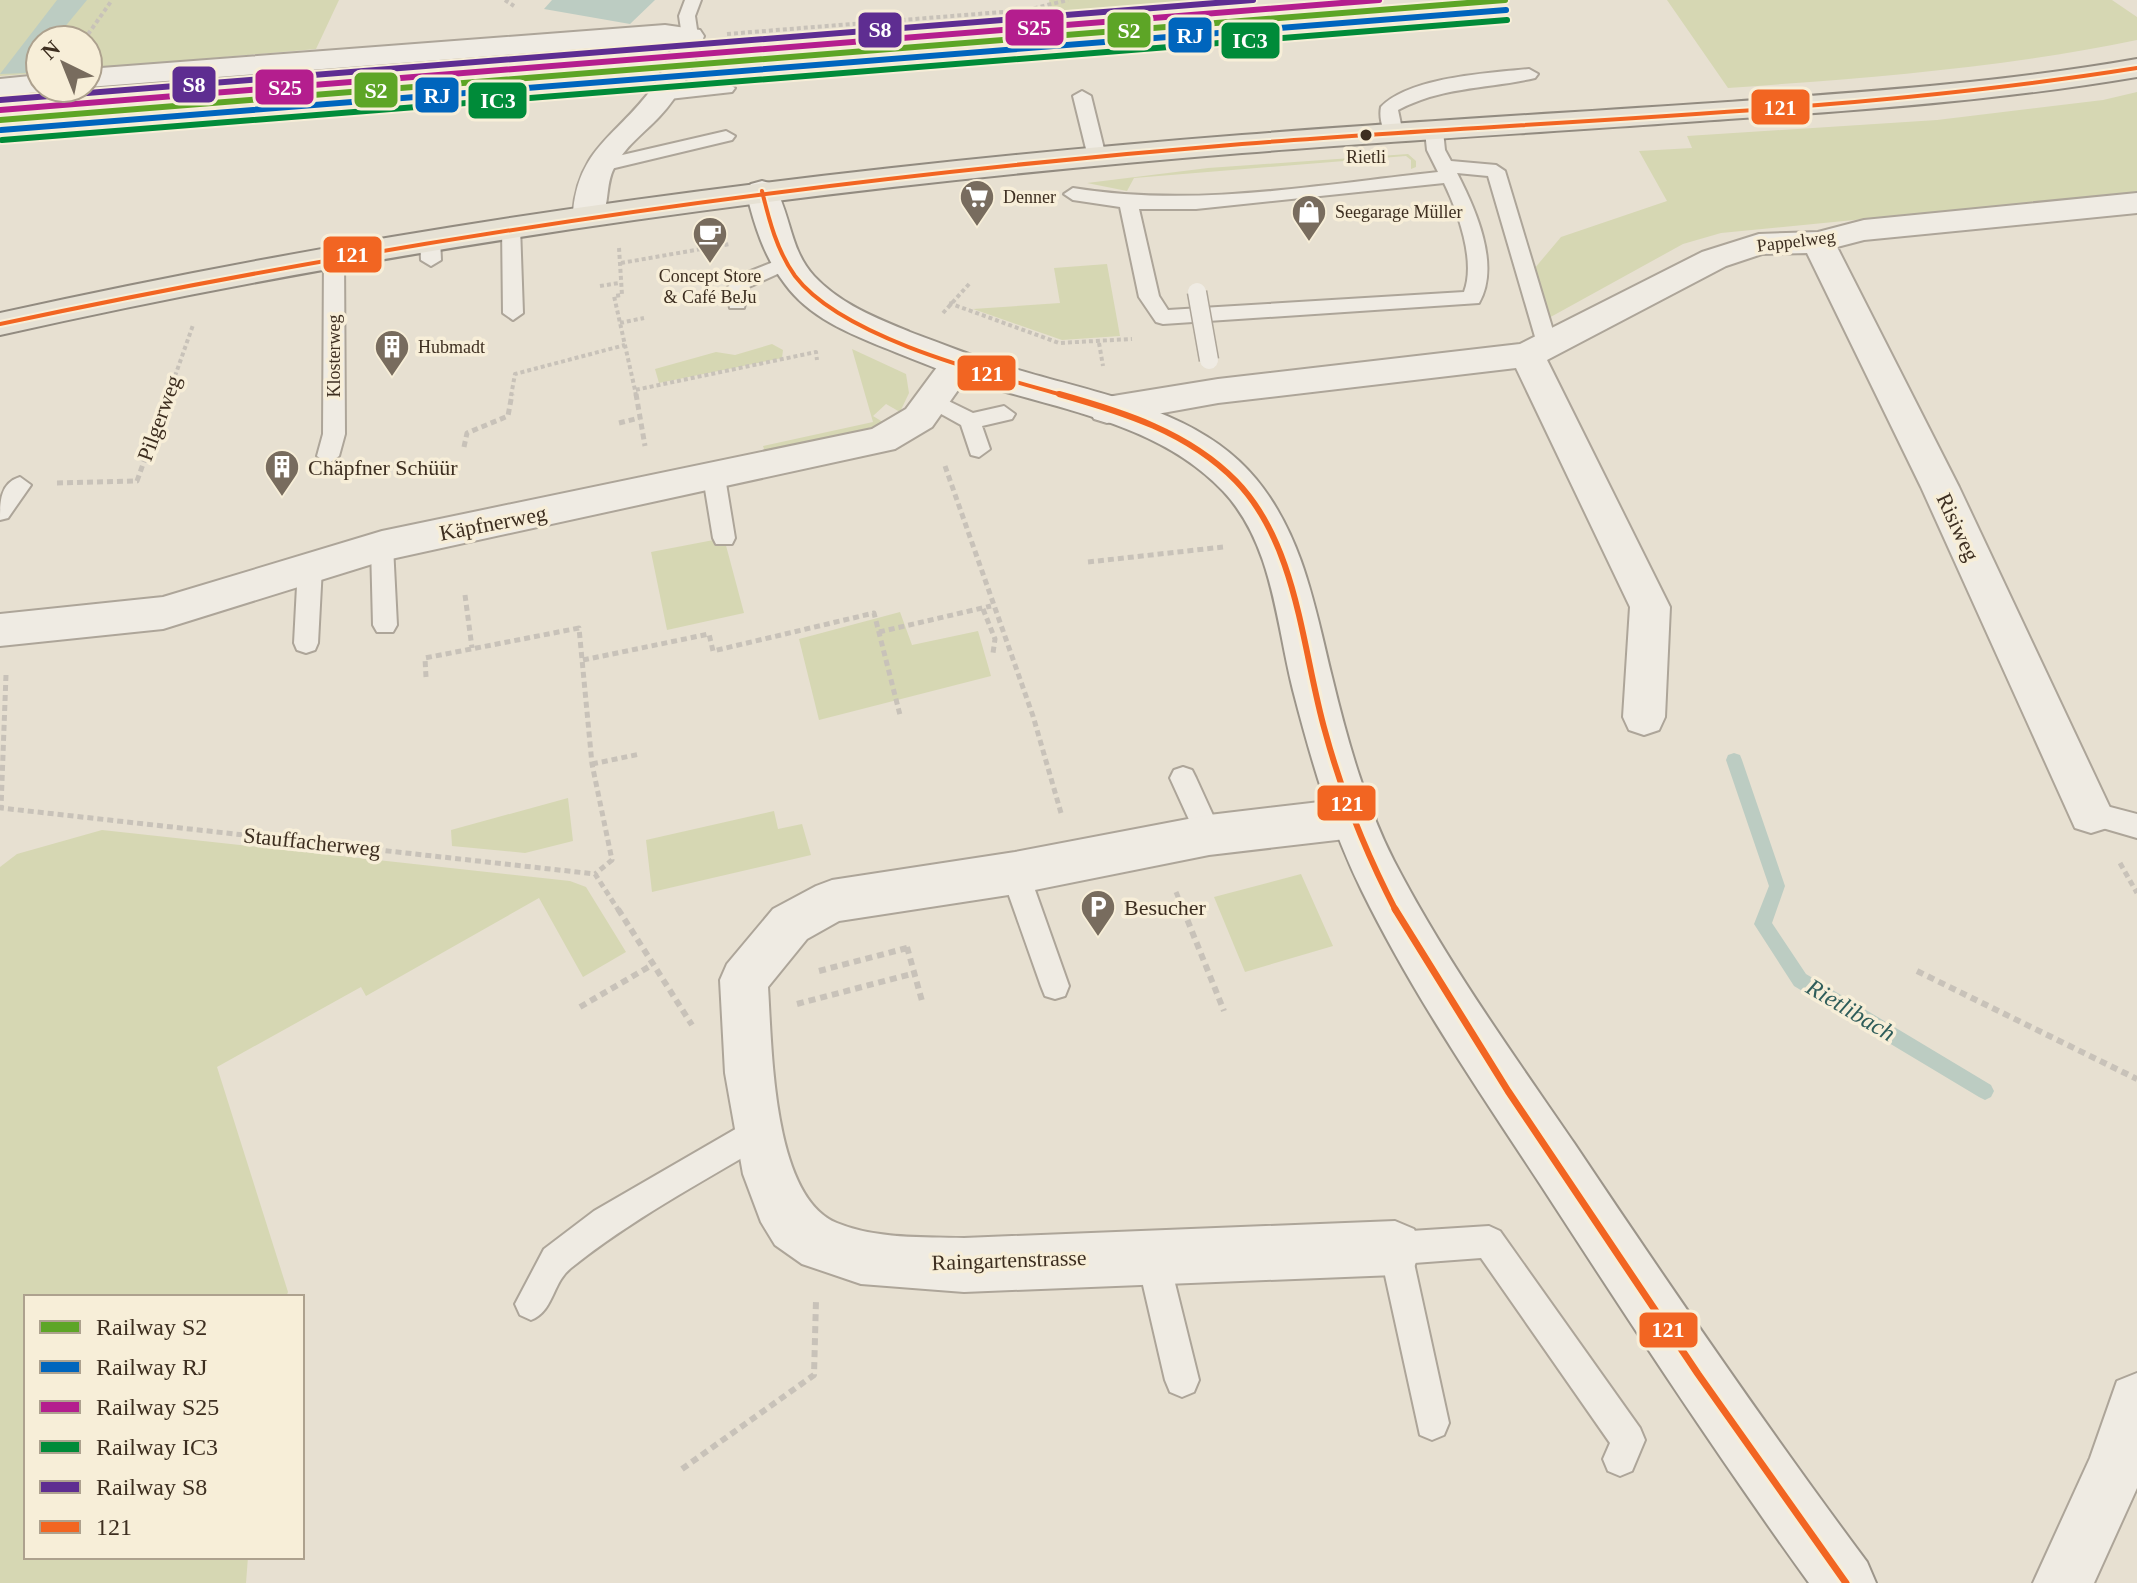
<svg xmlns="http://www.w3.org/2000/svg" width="2137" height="1583" font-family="'Times New Roman',serif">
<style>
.green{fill:#d6d7b3}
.water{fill:#bcccc2}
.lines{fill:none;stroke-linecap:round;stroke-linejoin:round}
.stream{fill:#bcccc2;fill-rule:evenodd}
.lane-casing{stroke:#ada599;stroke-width:4}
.street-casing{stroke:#ada599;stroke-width:4}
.secondary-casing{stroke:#9c958a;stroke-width:4}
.primary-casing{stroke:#928b80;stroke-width:4}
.path-far2{stroke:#c8c2b9;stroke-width:4;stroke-dasharray:4 3;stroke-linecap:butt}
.path-far1{stroke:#c8c2b9;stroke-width:5;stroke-dasharray:6 4;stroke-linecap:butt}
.path{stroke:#c8c2b9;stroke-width:6;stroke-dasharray:7 5;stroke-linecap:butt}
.lane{fill:#efebe3;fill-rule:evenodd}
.street{fill:#efebe3;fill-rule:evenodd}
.secondary{fill:#efebe3;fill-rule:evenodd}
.primary{fill:#e6e1d4;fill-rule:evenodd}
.lane-bridge-casing{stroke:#ada599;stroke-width:21;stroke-linecap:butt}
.lane-bridge{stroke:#efebe3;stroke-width:18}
.bus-1-far2-casing{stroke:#f7eed8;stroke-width:8}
.bus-1-far1-casing{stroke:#f7eed8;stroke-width:12}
.bus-1-casing{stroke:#f7eed8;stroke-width:13}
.bus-1-far2{stroke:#f26522;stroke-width:4}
.bus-1-far1{stroke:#f26522;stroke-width:6}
.bus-1{stroke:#f26522;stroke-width:7}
.rail-1-casing{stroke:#f7eed8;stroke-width:10}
.rail-2-casing{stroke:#f7eed8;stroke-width:10}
.rail-3-casing{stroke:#f7eed8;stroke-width:10}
.rail-4-casing{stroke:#f7eed8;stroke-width:10}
.rail-5-casing{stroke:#f7eed8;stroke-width:10}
.rail-1{stroke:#5da526;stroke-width:6}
.rail-2{stroke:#0065bd;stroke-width:6}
.rail-3{stroke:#b41e8e;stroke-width:6}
.rail-4{stroke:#008b39;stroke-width:6}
.rail-5{stroke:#5e2d91;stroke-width:6}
.bus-dot{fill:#3d2e20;stroke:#f7eed8;stroke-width:3}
.labels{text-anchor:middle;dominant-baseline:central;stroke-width:7;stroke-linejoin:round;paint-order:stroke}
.far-bus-label{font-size:18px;fill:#3d2e20;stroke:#f7eed8}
.far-poi-label{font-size:18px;fill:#3d2e20;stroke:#f7eed8;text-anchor:start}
.far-street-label{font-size:18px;fill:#3d2e20;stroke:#f7eed8}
.street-label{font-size:22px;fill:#3d2e20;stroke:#f7eed8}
.poi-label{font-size:22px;fill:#3d2e20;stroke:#f7eed8;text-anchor:start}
.water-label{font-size:24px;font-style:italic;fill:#2f5d5a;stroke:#f7eed8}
.line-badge{stroke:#f7eed8;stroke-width:3}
.badge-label{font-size:22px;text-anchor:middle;font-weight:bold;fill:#fff}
</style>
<rect width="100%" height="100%" fill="#e7e0d1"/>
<path class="green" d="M0 0H339L316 49 88 69V40H40V73L0 76Z
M1049 0H1254L1051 17Z
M1667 0H2112L2137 17V40C2002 68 1866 78 1728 88Z
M2137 92V192L1721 233 1683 244 1547 319 1534 269 1561 237 1667 201 1639 151 1692 148 1687 136 1937 120 2103 100Z
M1408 154 1416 161V167L1411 169V160L1406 156 1134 178 1127 191 1087 183 1208 168Z
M1107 264 1120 336 1062 340 973 309 1060 303 1054 268Z
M772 344 783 350 782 358 659 383 655 369 716 352 735 355Z
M852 349 906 374 909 393 900 412 886 404 873 416 886 424 765 452 763 446 873 422Z
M724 538 744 613 667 630 651 552Z
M900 612 912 645 978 631 991 676 819 720 799 639Z
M568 798 573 841 525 853 452 846 451 830Z
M774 811 778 829 802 824 811 855 652 892 646 840Z
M102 830 570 881 586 887 626 952 583 977 539 898 366 996 361 987 217 1067 288 1292 286 1297H26V1557H248L246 1583H0V867L17 854Z
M1301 874 1333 946 1245 972 1214 897Z"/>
<path class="water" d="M57 0H87L54 40H40V57L27 73 0 74Z
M552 0H655L630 24 544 9Z"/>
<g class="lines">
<path class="stream" d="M1734 753 1740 755 1742 760 1785 886 1772 923 1806 974 1991 1085 1994 1091 1991 1097 1985 1100 1979 1097 1794 986 1754 924 1769 886 1726 760 1728 755Z"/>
<defs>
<path id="lane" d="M685 0H701L695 16 698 36 690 41 682 36 679 16Z
M1529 69 1538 74 1535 78C1488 89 1443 86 1398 110L1403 134 1400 138H1388C1382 129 1379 117 1381 107 1410 77 1489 73 1529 69Z
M726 83 735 88 732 92 660 100 651 95 660 90Z
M1082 91 1091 96 1106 157 1103 161 1097 162 1088 157 1073 96Z
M1434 126 1443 131 1445 150 1451 161 1496 165 1505 171 1558 347 1555 352 1548 354 1538 347 1488 176 1457 173C1475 208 1501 265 1479 303L1163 324 1156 322 1139 297 1120 207 1073 200 1064 194 1073 188C1194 208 1317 185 1438 172L1427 150 1425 131ZM1444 183C1458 212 1476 261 1464 292L1168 310 1159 296 1139 209H1196Z
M726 131 735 136 732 140 598 172 589 166 592 162Z
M511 220 520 226 523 313 513 320 503 313 502 226Z
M430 232 440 238 441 260 431 266 421 260 420 238Z
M334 249 344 255 345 434 339 456 328 464 317 456 323 434 324 255Z
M786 257 793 259 796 263 793 267 749 287 744 308H730L726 290 735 277Z
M932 393 973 413 1004 406 1015 414 1012 419 982 426 990 449 979 457 971 455 961 425 925 405 921 400 925 395Z
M714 469 725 477 735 538 732 544H716L713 538 703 477Z
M20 477 31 485 8 518 0 520C0 502 0 483 20 477Z
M382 537 390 540 393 546 397 625 393 632H377L373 625 371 546 374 540Z
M310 558 318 561 322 567 318 643 315 650 306 653 297 650 294 643 298 567 302 561Z
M1183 767 1192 770 1196 778 1222 835 1218 843 1209 847 1200 843 1196 835 1170 778 1174 770Z
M2091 802 2137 814V838L2082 822 2078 814 2082 806Z
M1015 861 1025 864 1029 873 1069 986 1065 996 1055 999 1045 996 1041 986 1001 873 1005 864Z
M758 1116 769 1120 773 1131 769 1142C702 1182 632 1219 571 1268 552 1283 554 1311 531 1320L520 1315 515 1304 544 1249 594 1211Z
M1489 1226 1500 1231 1640 1428 1645 1440 1632 1471 1620 1476 1608 1471 1603 1459 1610 1443 1481 1258 1414 1263 1449 1423 1444 1435 1432 1440 1420 1435 1379 1248 1384 1237 1395 1232Z
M1152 1239 1163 1244 1168 1255 1199 1380 1194 1392 1182 1397 1170 1392 1165 1380 1136 1255 1141 1244Z"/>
<path id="street" d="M665 25 700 30 704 36C693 67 682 93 659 117 644 133 624 147 614 168 605 185 610 206 600 221L589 224 578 221 573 214C578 147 618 136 653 87 663 73 668 58 674 42L88 87V69Z
M40 75V88L50 90 0 97V79Z
M2137 193V213L1864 240 1837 247 1959 487 2113 814 2107 828 2091 833 2075 828 1921 487 1807 253 1762 254 1726 266 1547 360 1670 607 1665 717 1659 730 1644 735 1629 730 1623 717 1630 607 1516 368 1218 403 1107 423 1094 419 1089 410 1094 401 1107 397 1218 379 1520 344 1702 252 1759 234 1818 232 1864 220Z
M958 352 970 355 975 364 970 373 932 427 895 449 382 561 163 629 0 646V614L163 597 382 531 872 429 906 409 946 355Z
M1354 798 1370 804 1376 818 1370 832 1354 838 1209 855 1015 894 839 921 807 939 768 987C772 1047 772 1197 837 1223 876 1239 923 1237 964 1238L1395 1221 1414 1229 1422 1248 1414 1267 1395 1275 964 1292 861 1284 802 1264 775 1245 761 1222 743 1174 725 1073 720 980 727 964 773 909 816 886 832 880 1015 852 1209 815Z
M2137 1373V1488L2094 1583H2033L2090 1458 2117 1381Z"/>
<path id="secondary" d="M762 181 773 184C791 213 789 249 814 276 840 304 876 318 910 332 945 345 979 359 1015 369 1097 394 1199 409 1256 479 1303 536 1315 608 1332 677 1347 739 1365 804 1394 861 1446 961 1511 1051 1574 1143 1669 1285 1765 1425 1867 1562L1876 1583H1809C1715 1453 1627 1318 1540 1184 1477 1088 1412 993 1362 891 1330 826 1311 759 1293 690 1276 623 1273 544 1223 491 1163 427 1070 411 989 387 954 376 920 362 885 348 848 333 809 317 785 284 764 257 754 224 746 191L751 184Z"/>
<path id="primary" d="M2137 59V77C2001 100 1865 110 1728 119 1566 131 1404 140 1242 153 823 187 410 243 0 335V313C410 222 824 168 1242 135 1404 122 1566 113 1728 102 1865 92 2001 83 2137 59Z"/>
</defs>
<use href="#lane" class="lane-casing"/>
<use href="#street" class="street-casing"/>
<use href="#secondary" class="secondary-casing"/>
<use href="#primary" class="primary-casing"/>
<path class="path-far2" d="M505 0 514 6
M727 34 1027 10 1068 0
M84 40 112 0
M619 248 622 295 614 296 635 390
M621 263 730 244
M600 286 619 283
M949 303 1059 343 1132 339
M943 313 970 283
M620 323 644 318
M1099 343 1103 366
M168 396 193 325
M511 396 515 374 625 345
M636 396 635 390 816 352 817 360"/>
<path class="path-far1" d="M636 394 645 446
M619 423 639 418
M464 447 467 433 508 416 512 394
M945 466 1033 716 1061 813
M57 483 137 481 168 394
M1088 562 1223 547
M465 595 472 648
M983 609 995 639 993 653
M879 632 991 606
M583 660 709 634 713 651 874 613 900 715
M6 675 1 808 595 874 619 911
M426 677 425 658 579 628 592 764 612 860 595 874
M592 764 640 754
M2120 863 2137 893
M1176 892 1184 911"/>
<path class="path" d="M618 909 692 1025
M1183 909 1224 1011
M907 947 922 1001
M819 971 907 948
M1917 971 2137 1079
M797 1004 915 973
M580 1007 652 965
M682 1469 814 1375 816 1300"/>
<use href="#lane" class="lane"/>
<use href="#street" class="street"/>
<use href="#secondary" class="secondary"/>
<use href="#primary" class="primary"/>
<defs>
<path id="lane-bridge" d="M1197 292 1209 360"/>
</defs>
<use href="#lane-bridge" class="lane-bridge-casing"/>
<use href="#lane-bridge" class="lane-bridge"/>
<defs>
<path id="bus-1-far2" d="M762 191C769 220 777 251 795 276 842 338 991 375 1066 396
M0 324C410 237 824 178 1242 144 1540 120 1841 115 2137 68"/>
<path id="bus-1-far1" d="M1059 394C1123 412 1188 432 1236 481 1298 545 1302 650 1325 731 1342 794 1366 853 1396 911"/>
<path id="bus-1" d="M1395 909 1508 1091 1698 1374 1846 1583"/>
</defs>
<use href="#bus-1-far2" class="bus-1-far2-casing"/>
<use href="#bus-1-far1" class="bus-1-far1-casing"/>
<use href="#bus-1" class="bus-1-casing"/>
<use href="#bus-1-far2" class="bus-1-far2"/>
<use href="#bus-1-far1" class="bus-1-far1"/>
<use href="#bus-1" class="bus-1"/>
<defs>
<path id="rail-1" d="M0 120 1505 0"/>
<path id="rail-2" d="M1 130 1506 10"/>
<path id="rail-3" d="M0 110 1379 0"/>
<path id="rail-4" d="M2 140 1507 20"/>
<path id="rail-5" d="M0 100 1253 0"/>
</defs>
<use href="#rail-1" class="rail-1-casing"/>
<use href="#rail-2" class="rail-2-casing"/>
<use href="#rail-3" class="rail-3-casing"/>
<use href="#rail-4" class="rail-4-casing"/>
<use href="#rail-5" class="rail-5-casing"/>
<use href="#rail-1" class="rail-1"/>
<use href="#rail-2" class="rail-2"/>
<use href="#rail-3" class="rail-3"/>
<use href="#rail-4" class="rail-4"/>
<use href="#rail-5" class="rail-5"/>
</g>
<defs>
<symbol id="supermarket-pin" viewBox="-11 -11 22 30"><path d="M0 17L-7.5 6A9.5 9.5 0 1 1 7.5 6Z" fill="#786c5e" stroke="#f7eed8"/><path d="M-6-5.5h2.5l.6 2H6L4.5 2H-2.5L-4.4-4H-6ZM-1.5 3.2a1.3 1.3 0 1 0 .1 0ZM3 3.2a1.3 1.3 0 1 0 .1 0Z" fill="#fff"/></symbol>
<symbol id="shop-pin" viewBox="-11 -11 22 30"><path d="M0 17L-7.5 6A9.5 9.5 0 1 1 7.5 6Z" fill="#786c5e" stroke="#f7eed8"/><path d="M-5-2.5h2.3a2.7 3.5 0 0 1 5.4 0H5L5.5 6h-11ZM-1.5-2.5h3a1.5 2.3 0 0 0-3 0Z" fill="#fff"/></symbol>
<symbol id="cafe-pin" viewBox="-11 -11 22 30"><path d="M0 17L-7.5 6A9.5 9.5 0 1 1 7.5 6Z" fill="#786c5e" stroke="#f7eed8"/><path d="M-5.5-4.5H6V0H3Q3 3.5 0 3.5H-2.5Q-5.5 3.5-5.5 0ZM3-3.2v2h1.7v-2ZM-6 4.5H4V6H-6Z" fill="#fff"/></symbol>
<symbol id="building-pin" viewBox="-11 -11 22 30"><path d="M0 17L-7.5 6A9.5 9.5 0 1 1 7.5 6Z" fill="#786c5e" stroke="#f7eed8"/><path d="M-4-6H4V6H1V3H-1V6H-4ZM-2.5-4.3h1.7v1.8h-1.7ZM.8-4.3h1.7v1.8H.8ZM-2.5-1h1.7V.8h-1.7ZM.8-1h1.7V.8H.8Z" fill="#fff"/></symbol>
<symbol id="parking-pin" viewBox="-11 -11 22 30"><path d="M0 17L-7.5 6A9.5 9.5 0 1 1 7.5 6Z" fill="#786c5e" stroke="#f7eed8"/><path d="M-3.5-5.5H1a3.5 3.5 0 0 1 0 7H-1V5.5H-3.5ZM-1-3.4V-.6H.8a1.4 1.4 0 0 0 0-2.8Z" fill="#fff"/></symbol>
</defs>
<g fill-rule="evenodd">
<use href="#supermarket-pin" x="957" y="177" width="40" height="54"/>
<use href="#shop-pin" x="1289" y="192" width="40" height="54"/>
<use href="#cafe-pin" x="690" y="214" width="40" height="54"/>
<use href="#building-pin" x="372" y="327" width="40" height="54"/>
<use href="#building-pin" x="262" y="447" width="40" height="54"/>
<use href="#parking-pin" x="1078" y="887" width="40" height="54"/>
</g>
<circle class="bus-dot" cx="1366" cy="135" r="7"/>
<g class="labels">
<g class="far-bus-label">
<text x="1366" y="157">Rietli</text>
</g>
<g class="far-poi-label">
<text x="1003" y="197">Denner</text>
<text x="1335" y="212">Seegarage Müller</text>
<text x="710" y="276" text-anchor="middle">Concept Store<tspan x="710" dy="21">&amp; Café BeJu</tspan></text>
<text x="418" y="347">Hubmadt</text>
</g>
<g class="far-street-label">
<text transform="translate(1796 241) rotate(-7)">Pappelweg</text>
<text transform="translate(334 356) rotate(-90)">Klosterweg</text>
</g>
<g class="street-label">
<text transform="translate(159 418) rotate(-70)">Pilgerweg</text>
<text transform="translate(493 523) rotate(-11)">Käpfnerweg</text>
<text transform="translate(1958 527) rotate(65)">Risiweg</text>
<text transform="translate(312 842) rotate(6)">Stauffacherweg</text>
<text transform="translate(1009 1260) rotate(-2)">Raingartenstrasse</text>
</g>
<g class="poi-label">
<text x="308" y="467">Chäpfner Schüür</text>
<text x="1124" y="907">Besucher</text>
</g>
<g class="water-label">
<text transform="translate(1851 1010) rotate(31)">Rietlibach</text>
</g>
</g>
<g class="line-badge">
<rect x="1004" y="8" width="61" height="39" rx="8" fill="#b41e8e"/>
<rect x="857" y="11" width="46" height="38" rx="8" fill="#5e2d91"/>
<rect x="1106" y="11" width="46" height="38" rx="8" fill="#5da526"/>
<rect x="1167" y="16" width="46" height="38" rx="8" fill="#0065bd"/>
<rect x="1220" y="21" width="61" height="39" rx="8" fill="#008b39"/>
<rect x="171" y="65" width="46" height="39" rx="8" fill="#5e2d91"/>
<rect x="254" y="68" width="61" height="38" rx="8" fill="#b41e8e"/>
<rect x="353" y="71" width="46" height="38" rx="8" fill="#5da526"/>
<rect x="414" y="76" width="46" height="38" rx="8" fill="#0065bd"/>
<rect x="467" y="81" width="61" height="39" rx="8" fill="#008b39"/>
<rect x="1750" y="88" width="61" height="38" rx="8" fill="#f26522"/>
<rect x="322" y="235" width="61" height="39" rx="8" fill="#f26522"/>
<rect x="956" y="354" width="61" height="38" rx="8" fill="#f26522"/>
<rect x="1316" y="784" width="61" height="38" rx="8" fill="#f26522"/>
<rect x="1638" y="1311" width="61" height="38" rx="8" fill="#f26522"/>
</g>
<g class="badge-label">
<text x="1034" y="35">S25</text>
<text x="880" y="37">S8</text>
<text x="1129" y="38">S2</text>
<text x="1190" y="43">RJ</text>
<text x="1250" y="48">IC3</text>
<text x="194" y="92">S8</text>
<text x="285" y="95">S25</text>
<text x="376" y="98">S2</text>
<text x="437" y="103">RJ</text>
<text x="498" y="108">IC3</text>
<text x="1780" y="115">121</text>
<text x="352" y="262">121</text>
<text x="987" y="381">121</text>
<text x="1347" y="811">121</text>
<text x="1668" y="1337">121</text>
</g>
<rect x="24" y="1295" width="280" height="264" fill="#f7eed8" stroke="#ada18e" stroke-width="2"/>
<rect x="40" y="1321" width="40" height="12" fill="#5da526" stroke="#ada18e" stroke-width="2"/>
<text x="96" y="1335" font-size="24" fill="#3d2e20">Railway S2</text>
<rect x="40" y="1361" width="40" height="12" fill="#0065bd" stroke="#ada18e" stroke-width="2"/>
<text x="96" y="1375" font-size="24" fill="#3d2e20">Railway RJ</text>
<rect x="40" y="1401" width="40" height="12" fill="#b41e8e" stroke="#ada18e" stroke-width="2"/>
<text x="96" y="1415" font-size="24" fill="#3d2e20">Railway S25</text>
<rect x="40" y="1441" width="40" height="12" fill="#008b39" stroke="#ada18e" stroke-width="2"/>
<text x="96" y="1455" font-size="24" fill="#3d2e20">Railway IC3</text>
<rect x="40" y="1481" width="40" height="12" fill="#5e2d91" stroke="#ada18e" stroke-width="2"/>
<text x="96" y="1495" font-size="24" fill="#3d2e20">Railway S8</text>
<rect x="40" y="1521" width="40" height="12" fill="#f26522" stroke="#ada18e" stroke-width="2"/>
<text x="96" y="1535" font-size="24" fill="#3d2e20">121</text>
<g transform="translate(64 64) rotate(317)"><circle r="38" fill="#f7eed8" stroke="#ada18e" stroke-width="2"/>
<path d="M0-6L14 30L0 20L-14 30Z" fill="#786c5e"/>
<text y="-12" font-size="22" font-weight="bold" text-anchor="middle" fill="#3d2e20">N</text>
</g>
</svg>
